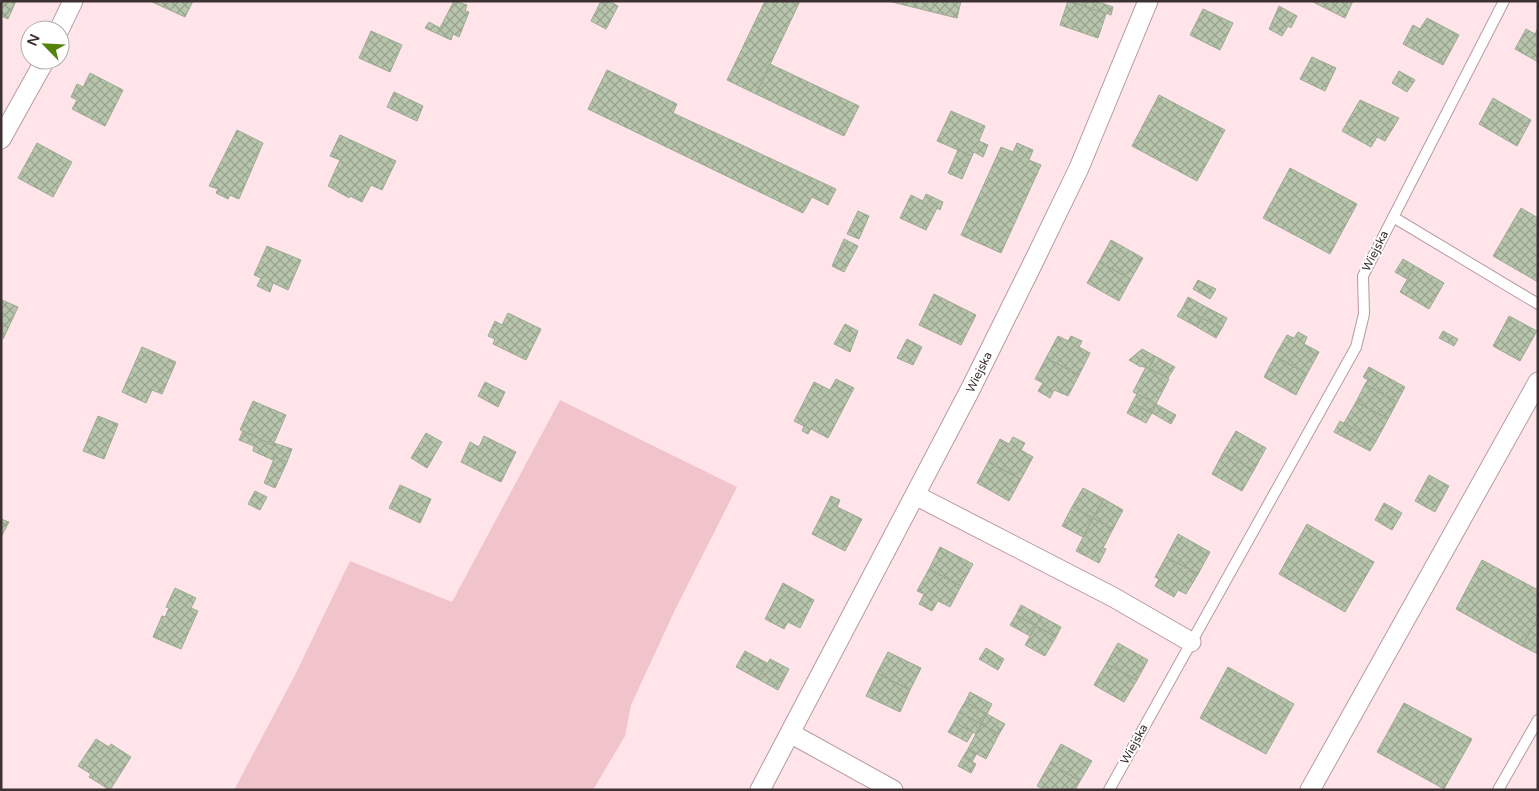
<svg xmlns="http://www.w3.org/2000/svg" width="1539" height="791" font-family="'Varela Round',sans-serif">
<style>
.grass{fill:#f1c4cc}
.building{fill:url(#building-cross-hatch);stroke:#9eaa93}
.lines{fill:none;stroke-linecap:round;stroke-linejoin:round}
.service-casing{stroke:#b7999e;stroke-width:12}
.minor-casing{stroke:#b7999e;stroke-width:21}
.service{stroke:#fff;stroke-width:10}
.minor{stroke:#fff;stroke-width:19}
.labels{text-anchor:middle;dominant-baseline:central;stroke-width:4;stroke-linejoin:round;paint-order:stroke}
.street-label{font-size:12px;fill:#3d3133;stroke:#fff}
</style>
<defs>
<pattern id="building-cross-hatch" width="8" height="8" patternUnits="userSpaceOnUse" patternTransform="scale(1.25)"><rect width="8" height="8" fill="#b8c5ad"/><path d="M0 0l8 8M0 8l8-8" fill="none" stroke="#97a18d"/></pattern>
</defs>
<rect width="100%" height="100%" fill="#ffe5e9"/>
<path class="grass" d="M560 400 737 487 675 610 631 705 625 736 593 790H234L295 675 350 561 452 602Z"/>
<path class="building" d="M1 1H16L8 19 1 16Z
M150 1H193L185 17Z
M454 1 467 5 465 11 469 12 459 37 453 34 451 40 425 28 429 22 440 28Z
M601 1H609L618 6 606 29 591 21Z
M765 1H800L756 94 727 80Z
M888 1H961L957 18Z
M1068 1 1106 14 1098 38 1060 25Z
M1069 1H1096L1113 7 1111 15Z
M1311 1H1353L1345 18Z
M1279 6 1297 16 1291 28 1288 26 1282 36 1269 29Z
M1203 9 1233 23 1220 50 1190 35Z
M1427 18 1459 35 1443 65 1403 44 1413 25 1420 29Z
M1538 28V62L1515 49 1526 29 1535 34Z
M371 31 402 45 390 72 359 58Z
M1312 57 1336 68 1325 91 1300 79Z
M770 64 859 106 844 136 756 94Z
M607 70 677 104 673 113 836 189 828 205 812 197 803 213 588 109Z
M1399 71 1415 80 1407 92 1392 83Z
M90 73 123 90 105 126 72 109 77 100 71 97 77 84 83 87Z
M394 92 423 106 417 121 387 107Z
M1159 95 1225 130 1197 181 1132 146Z
M1493 98 1531 120 1517 146 1479 124Z
M1360 100 1399 118 1385 141 1377 137 1371 147 1342 131Z
M951 111 985 126 979 141 988 145 983 157 974 152 972 156 937 141Z
M237 130 263 143 239 199 230 195 228 199 216 193 218 189 209 186Z
M340 135 396 161 382 190 371 185 362 202 350 196 349 198 328 186 340 160 330 156Z
M37 143 72 162 53 197 18 178Z
M1017 143 1033 150 1029 160 1041 165 1001 253 961 235 1001 147 1013 152Z
M958 150 972 156 962 179 948 173Z
M1290 168 1357 204 1330 254 1263 218Z
M926 194 943 202 940 210 937 208 926 230 900 218 911 195 923 201Z
M1521 208 1538 218V282L1493 256Z
M858 211 869 216 859 239 847 234Z
M844 239 858 246 844 272 832 266Z
M1111 240 1143 258 1131 279 1099 262Z
M267 246 301 260 288 290 273 283 270 292 257 286 261 278 254 275Z
M1403 259 1415 266 1407 279 1395 272Z
M1099 262 1131 279 1119 301 1087 283Z
M1415 266 1444 283 1429 309 1400 292Z
M1198 280 1216 289 1210 299 1193 289Z
M934 294 976 315 961 345 919 325Z
M1 297 2 300 18 307 3 339Z
M1188 297 1208 308 1202 318 1183 307Z
M1183 307 1202 318 1197 327 1177 316Z
M1208 308 1227 318 1222 328 1202 318Z
M508 313 541 329 526 360 493 344 495 339 488 336 495 321 502 325Z
M1509 316 1537 331 1520 361 1493 346Z
M1202 318 1222 328 1216 338 1197 327Z
M845 324 858 331 850 352 834 344Z
M1443 331 1458 339 1454 346 1439 338Z
M1298 332 1307 337 1304 344 1319 352 1307 374 1275 356 1287 335 1294 338Z
M1058 336 1068 341 1071 336 1082 341 1079 347 1090 353 1079 375 1046 358Z
M907 339 922 347 913 365 897 358Z
M142 347 176 362 162 394 152 390 146 403 122 392Z
M1142 349 1155 356 1149 368 1139 366 1129 360Z
M1155 356 1175 367 1168 378 1149 368Z
M1275 356 1307 374 1296 395 1264 377Z
M1046 358 1079 375 1068 396 1054 390 1050 398 1038 391 1043 383 1035 379Z
M1146 367 1169 379 1156 404 1133 392Z
M1369 367 1405 387 1397 402 1365 384 1368 380 1363 377Z
M836 379 854 388 828 438 811 429 808 434 802 431 804 426 794 421 814 382 830 390Z
M485 382 505 392 498 407 478 396Z
M1365 384 1397 402 1388 419 1356 402Z
M1137 394 1156 404 1152 413 1132 403Z
M253 401 286 415 273 445 240 430Z
M1356 402 1388 419 1376 441 1344 423Z
M1132 403 1152 413 1146 423 1127 413Z
M1156 404 1176 415 1171 424 1152 413Z
M98 416 118 424 104 459 83 451Z
M1340 421 1376 441 1370 451 1334 432Z
M243 431 273 445 274 443 292 449 287 462 275 457 273 460 253 451 254 446 239 440Z
M1236 431 1266 448 1254 470 1223 453Z
M426 433 442 442 427 468 411 458Z
M484 436 516 452 501 482 461 462 470 442 479 447Z
M1013 437 1025 443 1021 450 1033 457 1021 479 988 462 1000 439 1009 444Z
M1223 453 1254 470 1242 491 1212 474Z
M275 457 287 462 275 488 264 483Z
M988 462 1021 479 1009 501 977 483Z
M1429 475 1449 486 1435 512 1415 501Z
M400 485 431 499 420 523 389 508Z
M1083 488 1104 499 1093 518 1072 507Z
M255 491 267 497 260 510 248 504Z
M831 496 840 500 837 507 862 519 845 551 812 534Z
M1104 499 1123 510 1113 529 1093 518Z
M1384 503 1402 513 1392 530 1375 520Z
M1072 507 1093 518 1083 537 1062 526Z
M1093 518 1113 529 1103 548 1106 549 1099 563 1076 551Z
M1 519 9 522 1 537Z
M1307 524 1374 562 1345 612 1279 574Z
M1178 534 1210 552 1198 574 1166 557Z
M940 547 973 564 961 586 929 569Z
M1166 557 1198 574 1186 594 1178 590 1174 597 1155 586 1159 579 1155 577Z
M1482 560 1538 590V618L1522 646 1456 609Z
M929 569 961 586 950 607 938 601 932 611 919 604 924 594 917 591Z
M783 583 814 600 800 628 788 622 784 629 765 619Z
M175 588 196 598 191 608 198 611 181 649 153 637 162 616 165 617 169 608 166 607Z
M1021 605 1041 616 1036 626 1016 615Z
M1016 615 1036 626 1030 636 1010 625Z
M1041 616 1061 627 1056 637 1036 626Z
M1538 618V654L1522 646Z
M1036 626 1056 637 1045 656 1025 645Z
M1118 643 1148 660 1137 680 1106 664Z
M986 648 1004 659 998 670 979 659Z
M745 651 767 663 758 679 736 667Z
M888 652 921 668 910 690 877 673Z
M770 659 789 669 778 690 758 679Z
M1106 664 1137 680 1124 702 1094 685Z
M1228 667 1294 704 1266 754 1200 718Z
M877 673 910 690 900 712 866 696Z
M970 692 992 704 987 714 965 702Z
M965 702 987 714 981 724 959 712Z
M1404 703 1472 739 1444 789 1377 752Z
M959 712 981 724 976 734 954 722Z
M987 714 1005 724 999 734 981 724Z
M954 722 973 732 967 742 948 732Z
M981 724 999 734 986 759 968 749Z
M96 739 109 747 111 744 131 757 110 790 89 777 91 774 78 766Z
M1061 744 1092 761 1080 781 1050 763Z
M968 749 977 753 972 762 963 757Z
M963 757 976 764 971 773 958 766Z
M1050 763 1080 781 1075 790H1044L1037 786Z"/>
<g class="lines">
<defs>
<path id="service" d="M1393 217 1538 304
M1109 790 1356 347 1364 314 1363 276 1504 1
M1498 790 1538 720"/>
<path id="minor" d="M59 30 73 1
M1 139 45 60
M915 495 1113 597 1191 642
M790 733 893 790
M760 790 970 390 1033 263 1079 168 1148 1
M1310 790 1538 382"/>
</defs>
<use href="#service" class="service-casing"/>
<use href="#minor" class="minor-casing"/>
<use href="#service" class="service"/>
<use href="#minor" class="minor"/>
</g>
<g class="labels">
<g class="street-label">
<text transform="translate(1375 251) rotate(-63)">Wiejska</text>
<text transform="translate(979 372) rotate(-64)">Wiejska</text>
<text transform="translate(1134 744) rotate(-61)">Wiejska</text>
</g>
</g>
<rect width="1539" height="791" fill="none" stroke="#3d3133" stroke-width="5"/>
<g transform="translate(45 45) rotate(294)"><circle r="24" fill="#ffffff" stroke="#b1adad"/>
<path d="M0-4L9 19L0 12L-9 19Z" fill="#54820d"/>
<text y="-8" font-size="14" font-weight="bold" text-anchor="middle" fill="#3d3133">N</text>
</g>
</svg>
